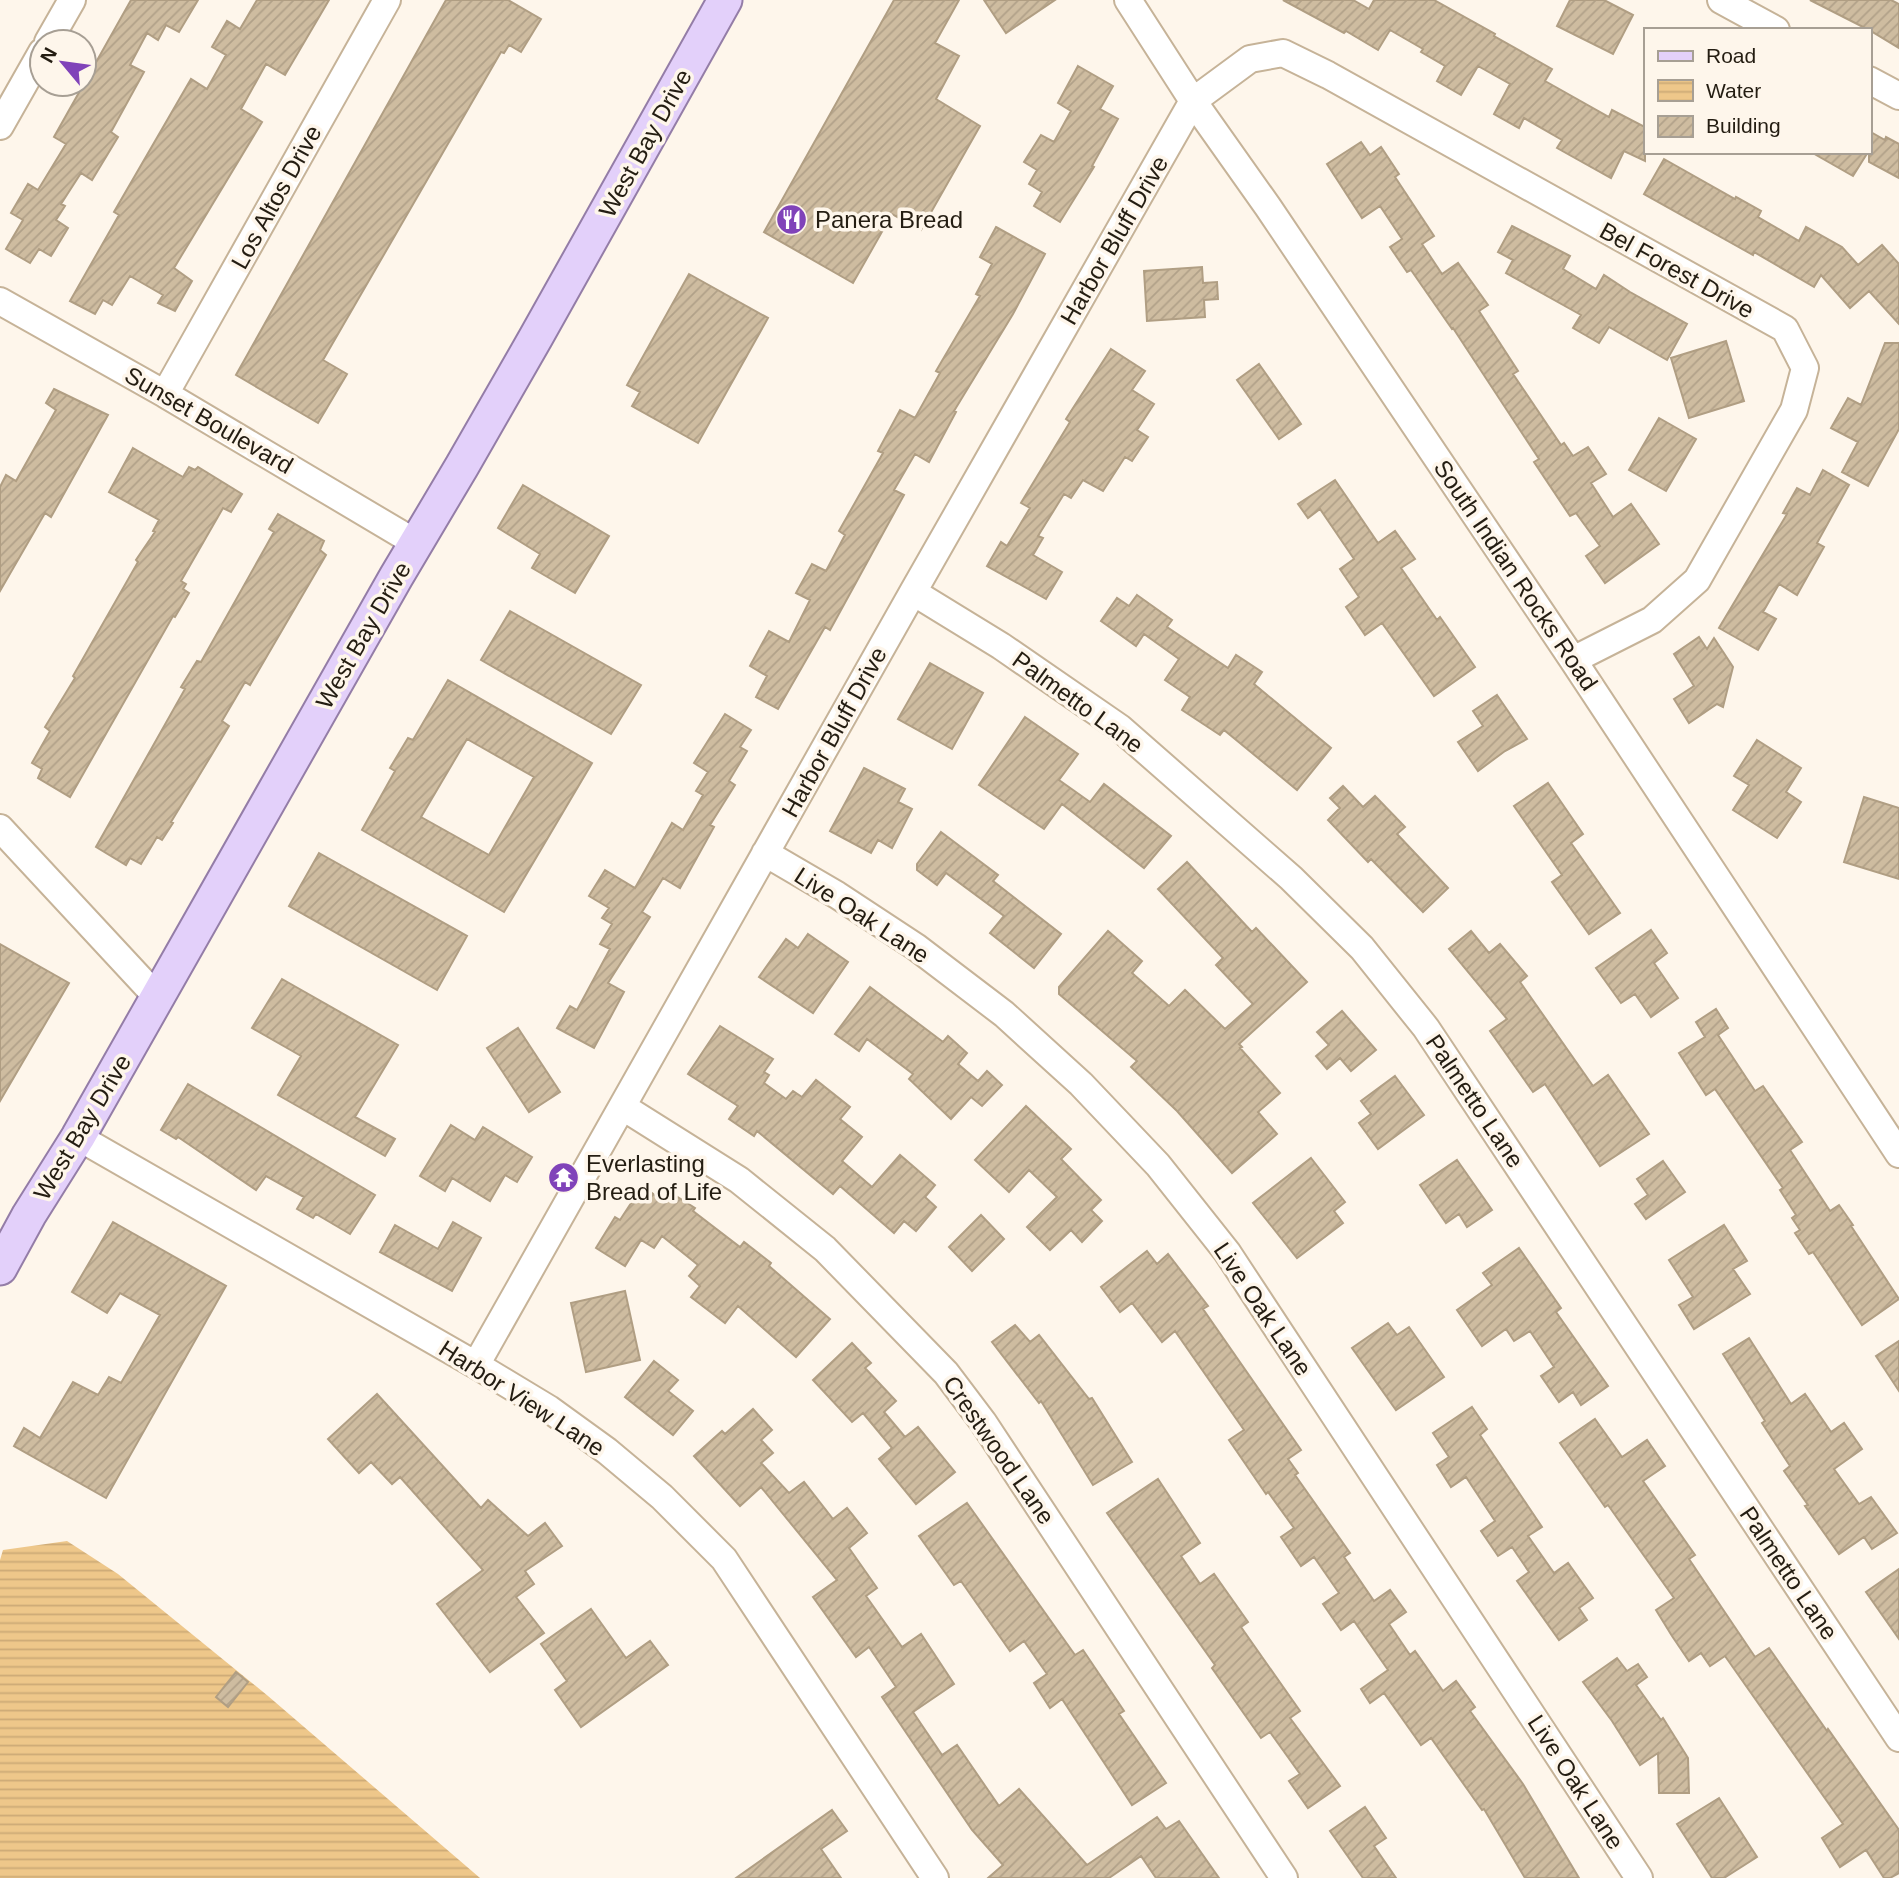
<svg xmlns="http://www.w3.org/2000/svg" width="1899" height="1878" font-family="Helvetica,sans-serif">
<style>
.water{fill:url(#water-rules)}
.building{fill:url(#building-hatch);stroke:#b09e83;stroke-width:2;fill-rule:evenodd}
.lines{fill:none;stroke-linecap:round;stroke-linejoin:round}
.minor-casing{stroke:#c6b398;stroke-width:30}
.major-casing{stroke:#947da7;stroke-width:37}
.minor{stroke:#fff;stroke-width:26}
.major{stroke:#e3d0fa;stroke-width:33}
.labels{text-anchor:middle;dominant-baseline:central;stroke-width:7;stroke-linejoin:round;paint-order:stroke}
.street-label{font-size:24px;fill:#241d12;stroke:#fef6eb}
.poi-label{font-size:24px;fill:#241d12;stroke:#fef6eb;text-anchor:start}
</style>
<defs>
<pattern id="water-rules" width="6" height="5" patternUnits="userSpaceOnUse" patternTransform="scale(1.75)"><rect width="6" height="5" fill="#eec78a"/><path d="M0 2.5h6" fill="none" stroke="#ccaa76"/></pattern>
<pattern id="building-hatch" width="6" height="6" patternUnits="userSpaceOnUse" patternTransform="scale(1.75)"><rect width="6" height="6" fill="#cebca0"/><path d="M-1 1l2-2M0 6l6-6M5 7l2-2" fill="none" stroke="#b1a189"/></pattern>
</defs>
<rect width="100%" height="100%" fill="#fef6eb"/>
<path class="water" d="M67 1541 118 1574 268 1696 480 1878H0V1560L3 1550Z"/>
<path class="building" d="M131 0H198L179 32 166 25 158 40 147 33 130 65 144 72 111 132 118 137 92 180 81 173 61 204 65 206 56 220 68 228 51 256 39 249 30 263 6 249 23 220 11 213 28 184 38 190 66 144 54 137Z
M257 0H329L285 75 266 64 241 109 262 122 174 268 192 281 175 311 158 303 163 295 130 276 112 305 103 300 95 314 70 301 119 215 114 212 191 79 207 89 226 55 212 47 227 21 240 29Z
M446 0H508L541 19 521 52 509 45 504 53 501 52 323 360 347 374 318 423 236 375Z
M894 0H959L935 43 959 56 936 99 980 126 921 230 892 214 853 283 764 232Z
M984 0H1055L1006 33Z
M1283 0H1353L1369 9 1374 0H1434L1495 34 1494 36 1552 69 1545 81 1609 117 1612 110 1645 127V161L1624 151 1611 178 1557 148 1562 140 1524 118 1519 128 1494 114 1510 84 1478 66 1461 95 1437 81 1445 66 1421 52 1423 49 1390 30 1378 50 1346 31 1344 33Z
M1570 0H1604L1633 15 1613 54 1557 26Z
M1810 0H1891L1899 4V48L1869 30Z
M1078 66 1113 86 1100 109 1118 119 1092 166 1094 167 1060 222 1034 206 1042 192 1029 184 1037 170 1024 162 1041 135 1054 142 1071 111 1058 103Z
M1869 131 1885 140 1886 137 1899 144V178L1869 162Z
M1361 142 1370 155 1381 147 1399 174 1395 177 1434 236 1422 244 1442 274 1458 263 1488 305 1479 311 1518 371 1513 374 1561 445 1564 443 1573 456 1588 447 1606 474 1591 483 1613 517 1631 504 1659 544 1605 583 1586 556 1600 546 1576 513 1570 516 1534 462 1539 459 1453 328 1452 329 1411 270 1407 272 1390 247 1402 239 1380 206 1362 218 1327 164Z
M1811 152H1868L1853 176Z
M1664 159 1735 199 1736 197 1761 211 1758 217 1799 241 1806 227 1842 247 1858 265 1882 245 1899 264V324L1869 291 1850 308 1821 275 1814 287 1754 252 1753 255 1644 194Z
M1512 226 1570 256 1563 269 1596 289 1604 275 1630 292 1687 324 1667 360 1609 327 1599 343 1573 328 1581 315 1506 273 1513 260 1498 252Z
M996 227 1045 254 1013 314 954 411 956 412 929 462 915 454 894 490 904 495 830 630 825 627 778 709 756 697 767 676 750 666 769 631 789 642 810 600 796 593 812 564 826 571 845 535 839 531 883 453 878 451 900 410 915 418 940 373 936 371 980 296 976 294 992 264 980 257Z
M1202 267 1203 283 1217 282 1218 299 1204 300 1205 317 1147 321 1144 271Z
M689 274 768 318 698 443 632 406 640 392 627 385Z
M1726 341 1744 401 1689 418 1671 358Z
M1885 343H1899V429L1868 486 1842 472 1858 442 1831 428 1848 398 1861 405Z
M1111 349 1145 371 1132 390 1154 404 1137 430 1148 437 1132 461 1125 457 1103 491 1083 480 1071 498 1064 494 1038 536 1043 538 1033 555 1062 572 1046 599 987 566 1001 542 1007 546 1030 508 1021 503 1070 422 1066 419Z
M1259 364 1301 424 1279 439 1237 380Z
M54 389 108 415 51 517 45 513 0 591V487L6 475 16 481 56 410 46 403Z
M1659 418 1696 439 1666 491 1629 470Z
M133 448 183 477 189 467 195 470 198 467 242 494 231 512 223 508 181 581 186 584 183 589 189 593 175 617 173 616 70 797 38 778 42 769 32 763 50 731 45 727 75 678 73 676 138 562 136 560 155 532 153 531 159 520 109 492Z
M1823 470 1849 485 1817 543 1824 547 1797 595 1779 584 1763 612 1776 619 1758 650 1719 628 1787 514 1783 513 1797 488 1810 495Z
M1335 480 1378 543 1395 531 1415 559 1401 568 1437 620 1440 617 1475 667 1434 696 1382 623 1365 635 1346 607 1359 597 1340 569 1354 559 1320 509 1308 518 1298 504Z
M523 485 609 536 575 593 532 568 540 554 498 528Z
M278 514 324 541 320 550 326 555 250 685 245 682 222 721 229 726 171 822 173 823 162 840 157 837 141 864 130 858 126 865 96 847 185 689 181 687 197 661 201 662 274 532 269 529Z
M1137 595 1172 620 1167 627 1228 668 1236 655 1262 672 1254 684 1331 748 1297 790 1224 730 1220 735 1182 710 1190 697 1165 680 1179 659 1144 634 1136 646 1101 621 1117 598 1129 606Z
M510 611 641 685 611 734 481 660Z
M1699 637 1707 649 1714 638 1733 667 1723 707 1717 704 1689 723 1674 699 1694 686 1674 654Z
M930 663 983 693 952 749 898 719Z
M448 680 592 763 504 912 362 830 395 771 390 768 408 738 413 740ZM467 739 534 777 489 855 421 817Z
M1497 695 1527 739 1505 751 1478 771 1458 742 1483 726 1473 711Z
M725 714 751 730 740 747 747 751 729 781 735 785 710 825 714 827 680 888 663 878 642 912 650 917 608 983 624 992 594 1048 557 1028 570 1006 577 1010 610 949 600 944 612 924 602 918 609 908 589 896 605 870 635 888 672 823 683 830 703 795 696 791 708 772 694 763Z
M1025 717 1078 754 1059 780 1090 802 1104 784 1171 836 1144 868 1062 804 1044 829 979 785Z
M1757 740 1801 768 1786 792 1801 802 1777 838 1733 810 1749 785 1734 776Z
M864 768 905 789 898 802 912 809 892 848 878 840 871 853 830 831Z
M1548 783 1583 834 1571 843 1620 913 1589 934 1552 882 1562 875 1514 806Z
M1343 786 1363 807 1375 796 1405 827 1397 834 1448 888 1423 912 1371 859 1368 862 1328 820 1340 808 1330 798Z
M1864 797 1899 808V879L1844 862Z
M941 832 998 875 993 881 1061 934 1034 968 990 933 1004 916 946 873 937 885 917 870V864Z
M319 853 467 936 437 990 289 906Z
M1187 862 1252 932 1256 928 1307 982 1239 1044 1242 1047 1240 1048 1280 1093 1258 1112 1277 1134 1232 1173 1177 1111 1131 1067 1137 1061 1059 994V987L1108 931 1142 961 1132 973 1169 1006 1185 990 1225 1029 1253 1004 1216 965 1223 958 1158 889Z
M1651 930 1667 953 1654 963 1678 998 1651 1017 1635 994 1621 1003 1596 968Z
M1471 931 1489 953 1500 944 1527 976 1520 982 1593 1086 1608 1075 1649 1134 1600 1166 1545 1084 1533 1092 1490 1031 1507 1019 1449 949Z
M808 934 848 962 813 1013 759 977 786 939 798 948Z
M0 944 69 983 0 1101Z
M282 979 398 1045 355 1117 395 1139 385 1156 278 1095 301 1056 252 1028Z
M870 987 943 1042 948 1036 967 1053 958 1064 978 1081 987 1071 1002 1085 982 1106 971 1097 951 1119 909 1079 913 1074 867 1039 859 1051 835 1034Z
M1716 1009 1728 1028 1718 1035 1755 1091 1763 1086 1802 1142 1790 1150 1830 1211 1839 1205 1853 1225 1851 1226 1899 1299 1862 1325 1813 1252 1809 1254 1795 1233 1800 1230 1792 1218 1796 1215 1780 1190 1783 1188 1715 1089 1706 1095 1679 1053 1705 1037 1696 1022Z
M1342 1011 1376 1050 1351 1071 1340 1058 1327 1069 1316 1056 1329 1045 1317 1032Z
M720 1026 773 1059 764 1072 769 1075 764 1083 786 1099 793 1091 802 1097 816 1080 850 1107 840 1119 862 1137 842 1161 872 1187 900 1155 935 1185 925 1197 936 1207 916 1231 904 1221 894 1233 840 1186 833 1194 757 1131 754 1136 729 1119 738 1106 688 1074Z
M518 1028 560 1092 529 1112 487 1048Z
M1395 1076 1424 1115 1378 1149 1359 1123 1371 1114 1361 1101Z
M188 1084 375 1195 350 1234 316 1214 313 1218 297 1209 304 1197 266 1176 256 1190 178 1137 176 1139 161 1130Z
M1026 1106 1071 1149 1061 1159 1101 1200 1091 1210 1102 1221 1082 1242 1071 1230 1050 1250 1027 1227 1057 1197 1029 1170 1009 1192 975 1160Z
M451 1125 475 1140 483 1127 532 1157 517 1182 505 1175 490 1201 452 1178 445 1191 420 1176Z
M1311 1158 1345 1202 1334 1211 1343 1223 1297 1258 1253 1203Z
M1457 1160 1492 1210 1467 1227 1459 1214 1446 1223 1420 1185Z
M1663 1161 1685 1192 1646 1219 1635 1204 1648 1195 1637 1179Z
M665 1189 695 1208 693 1211 740 1247 744 1242 771 1263 769 1266 830 1319 796 1357 738 1306 725 1323 691 1297 700 1286 689 1276 698 1265 662 1236 654 1248 641 1240 625 1266 596 1248 615 1217 620 1220 637 1194 645 1198 649 1191 659 1198Z
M981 1215 1004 1239 972 1271 949 1247Z
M113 1222 226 1286 106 1498 14 1446 24 1428 40 1438 73 1382 98 1395 109 1377 121 1383 160 1315 120 1293 107 1313 72 1292Z
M453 1222 481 1238 452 1291 380 1252 395 1225 438 1249Z
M1724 1225 1747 1261 1733 1269 1750 1294 1694 1329 1679 1305 1693 1297 1669 1260Z
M1519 1248 1561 1308 1556 1312 1608 1386 1581 1405 1573 1392 1559 1402 1541 1376 1554 1367 1530 1331 1514 1341 1506 1329 1482 1346 1457 1310 1492 1285 1483 1273Z
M1147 1251 1157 1264 1168 1254 1208 1306 1203 1309 1301 1450 1288 1459 1298 1473 1295 1475 1350 1553 1344 1557 1374 1601 1390 1590 1406 1612 1389 1624 1410 1655 1415 1651 1443 1691 1456 1681 1475 1707 1470 1711 1523 1784 1579 1878H1525L1484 1809 1482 1810 1431 1738 1421 1745 1384 1693 1370 1703 1361 1689 1388 1670 1354 1621 1341 1630 1323 1604 1339 1593 1314 1557 1301 1566 1281 1537 1294 1528 1268 1492 1266 1494 1229 1440 1244 1430 1175 1331 1162 1342 1132 1303 1120 1312 1101 1287Z
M625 1291 640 1360 586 1372 571 1303Z
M1388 1323 1397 1335 1409 1327 1444 1377 1396 1410 1352 1348Z
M1015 1325 1030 1342 1039 1335 1089 1399 1092 1398 1132 1462 1093 1485 1041 1401 1039 1403 992 1342Z
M1749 1338 1791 1404 1805 1394 1831 1432 1844 1423 1862 1449 1834 1469 1859 1504 1871 1497 1897 1533 1872 1549 1864 1537 1839 1554 1805 1506 1808 1505 1784 1471 1790 1466 1762 1423 1765 1421 1723 1354Z
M1899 1341V1391L1876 1356Z
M852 1343 871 1363 865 1368 896 1401 884 1412 905 1437 918 1427 955 1472 916 1504 879 1459 892 1448 863 1413 852 1422 813 1380Z
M654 1361 678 1380 668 1391 693 1411 673 1435 625 1397Z
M377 1394 481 1508 488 1500 528 1536 545 1523 562 1546 525 1571 534 1584 516 1597 544 1633 490 1672 437 1604 483 1570 400 1477 392 1484 371 1462 359 1473 328 1439Z
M1472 1407 1487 1429 1480 1435 1542 1527 1528 1536 1554 1573 1568 1563 1593 1598 1579 1608 1587 1620 1559 1640 1517 1581 1529 1572 1512 1547 1498 1556 1481 1531 1495 1521 1466 1477 1451 1487 1437 1465 1449 1457 1433 1433Z
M753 1409 772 1430 761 1440 773 1453 761 1463 789 1493 804 1482 833 1519 847 1508 867 1533 849 1548 877 1588 866 1596 902 1647 921 1634 954 1684 913 1712 942 1755 957 1745 999 1806 1019 1789 1087 1865 1157 1817 1166 1829 1179 1821 1219 1878H1156L1141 1856 1109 1878H988L1003 1865 972 1830 882 1697 896 1687 869 1647 856 1657 813 1597 837 1580 761 1487 740 1506 694 1456 722 1431 725 1434Z
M1595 1419 1622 1457 1647 1440 1665 1466 1643 1481 1695 1555 1689 1559 1755 1657 1769 1648 1827 1731 1828 1729 1899 1830V1873L1890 1878H1884L1866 1850 1840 1867 1822 1838 1843 1824 1725 1656 1710 1666 1701 1653 1689 1661 1672 1636 1656 1610 1674 1598 1608 1505 1605 1507 1560 1443Z
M1158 1479 1200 1543 1181 1556 1200 1584 1214 1574 1248 1622 1241 1627 1300 1711 1290 1718 1340 1786 1308 1808 1289 1781 1300 1774 1270 1732 1261 1738 1212 1668 1215 1665 1107 1513Z
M967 1503 1075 1655 1083 1650 1124 1711 1119 1714 1166 1783 1132 1805 1062 1699 1050 1708 1034 1683 1047 1674 1024 1641 1010 1651 961 1581 954 1585 919 1536Z
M1899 1569V1639L1866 1592Z
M591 1609 626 1658 650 1641 668 1665 581 1727 555 1690 567 1681 541 1644Z
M1617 1658 1627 1671 1638 1664 1647 1677 1636 1685 1661 1720 1663 1718 1688 1758 1689 1793H1659L1658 1753 1640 1765 1612 1721 1583 1682Z
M236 1672 248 1682 228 1707 216 1697Z
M1719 1798 1757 1857 1724 1878H1712L1677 1824Z
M1365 1807 1386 1838 1374 1846 1396 1878H1363L1330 1831Z
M832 1810 847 1831 821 1849 841 1878H736Z"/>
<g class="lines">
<defs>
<path id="minor" d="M1128 0 1193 101 1268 207 1573 660 1899 1154
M1721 0 1776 30
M48 42 72 0
M1869 80 1899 96
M0 126 42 52
M0 301 165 394 416 543
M165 394 387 0
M913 592 1001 646 1120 728 1291 878 1362 948 1426 1028 1899 1738
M0 828 157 997
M765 853 837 895 916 947 1004 1014 1081 1084 1158 1165 1227 1252 1639 1878
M623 1107 739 1180 825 1249 946 1373 983 1422 1284 1878
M78 1137 476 1365 549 1409 607 1451 662 1497 724 1559 935 1878
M476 1365 913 592 1193 101 1250 59 1283 53 1328 75 1785 329 1805 368 1794 410 1697 580 1652 620 1573 660"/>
<path id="major" d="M0 1268 29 1215 78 1137 396 577 462 466 536 337 725 0"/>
</defs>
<use href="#minor" class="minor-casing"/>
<use href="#major" class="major-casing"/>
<use href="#minor" class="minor"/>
<use href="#major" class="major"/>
</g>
<defs>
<symbol id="restaurant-disc" viewBox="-11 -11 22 22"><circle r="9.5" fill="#8043b9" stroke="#fef6eb"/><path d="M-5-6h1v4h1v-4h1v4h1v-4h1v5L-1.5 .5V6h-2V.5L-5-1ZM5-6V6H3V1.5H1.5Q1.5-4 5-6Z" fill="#fff"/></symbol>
<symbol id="temple-disc" viewBox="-11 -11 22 22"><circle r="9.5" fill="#8043b9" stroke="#fef6eb"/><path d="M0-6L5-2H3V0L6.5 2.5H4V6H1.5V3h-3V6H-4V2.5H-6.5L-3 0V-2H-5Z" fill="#fff"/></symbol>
</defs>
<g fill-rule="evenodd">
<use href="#restaurant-disc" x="774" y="202" width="35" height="35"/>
<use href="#temple-disc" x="546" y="1160" width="35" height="35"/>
</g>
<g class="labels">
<g class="street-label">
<text transform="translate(645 143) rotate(-61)">West Bay Drive</text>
<text transform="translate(276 197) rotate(-61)">Los Altos Drive</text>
<text transform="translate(1114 240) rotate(-60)">Harbor Bluff Drive</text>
<text transform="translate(1677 270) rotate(29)">Bel Forest Drive</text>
<text transform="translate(209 420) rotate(30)">Sunset Boulevard</text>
<text transform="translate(1516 575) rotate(56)">South Indian Rocks Road</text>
<text transform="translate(363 635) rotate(-60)">West Bay Drive</text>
<text transform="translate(1078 702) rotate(36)">Palmetto Lane</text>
<text transform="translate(834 732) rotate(-61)">Harbor Bluff Drive</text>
<text transform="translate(862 915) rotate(33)">Live Oak Lane</text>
<text transform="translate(1475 1101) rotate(56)">Palmetto Lane</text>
<text transform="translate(82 1127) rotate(-59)">West Bay Drive</text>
<text transform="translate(1263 1309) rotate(56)">Live Oak Lane</text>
<text transform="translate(522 1398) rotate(33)">Harbor View Lane</text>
<text transform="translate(999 1450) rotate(55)">Crestwood Lane</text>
<text transform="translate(1789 1573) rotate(56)">Palmetto Lane</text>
<text transform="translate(1576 1782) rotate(57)">Live Oak Lane</text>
</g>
<g class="poi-label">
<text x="815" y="219">Panera Bread</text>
<text x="586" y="1163">Everlasting<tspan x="586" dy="28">Bread of Life</tspan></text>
</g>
</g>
<rect x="1644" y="28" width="228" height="126" fill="#fef6eb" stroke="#a79f94" stroke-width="2"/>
<rect x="1658" y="51" width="35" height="10" fill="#e3d0fa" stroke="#a79f94" stroke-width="2"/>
<text x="1706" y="63" font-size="21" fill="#241d12">Road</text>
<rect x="1658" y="80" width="35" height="21" fill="url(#water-rules)" stroke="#a79f94" stroke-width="2"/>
<text x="1706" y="98" font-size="21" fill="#241d12">Water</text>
<rect x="1658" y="116" width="35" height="21" fill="url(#building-hatch)" stroke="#a79f94" stroke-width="2"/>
<text x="1706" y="133" font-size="21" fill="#241d12">Building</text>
<g transform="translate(63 63) rotate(299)"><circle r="33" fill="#fef6eb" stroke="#a79f94" stroke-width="2"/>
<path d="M0-5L12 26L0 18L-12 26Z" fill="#8043b9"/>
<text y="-10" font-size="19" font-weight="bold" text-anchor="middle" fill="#241d12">N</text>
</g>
</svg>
